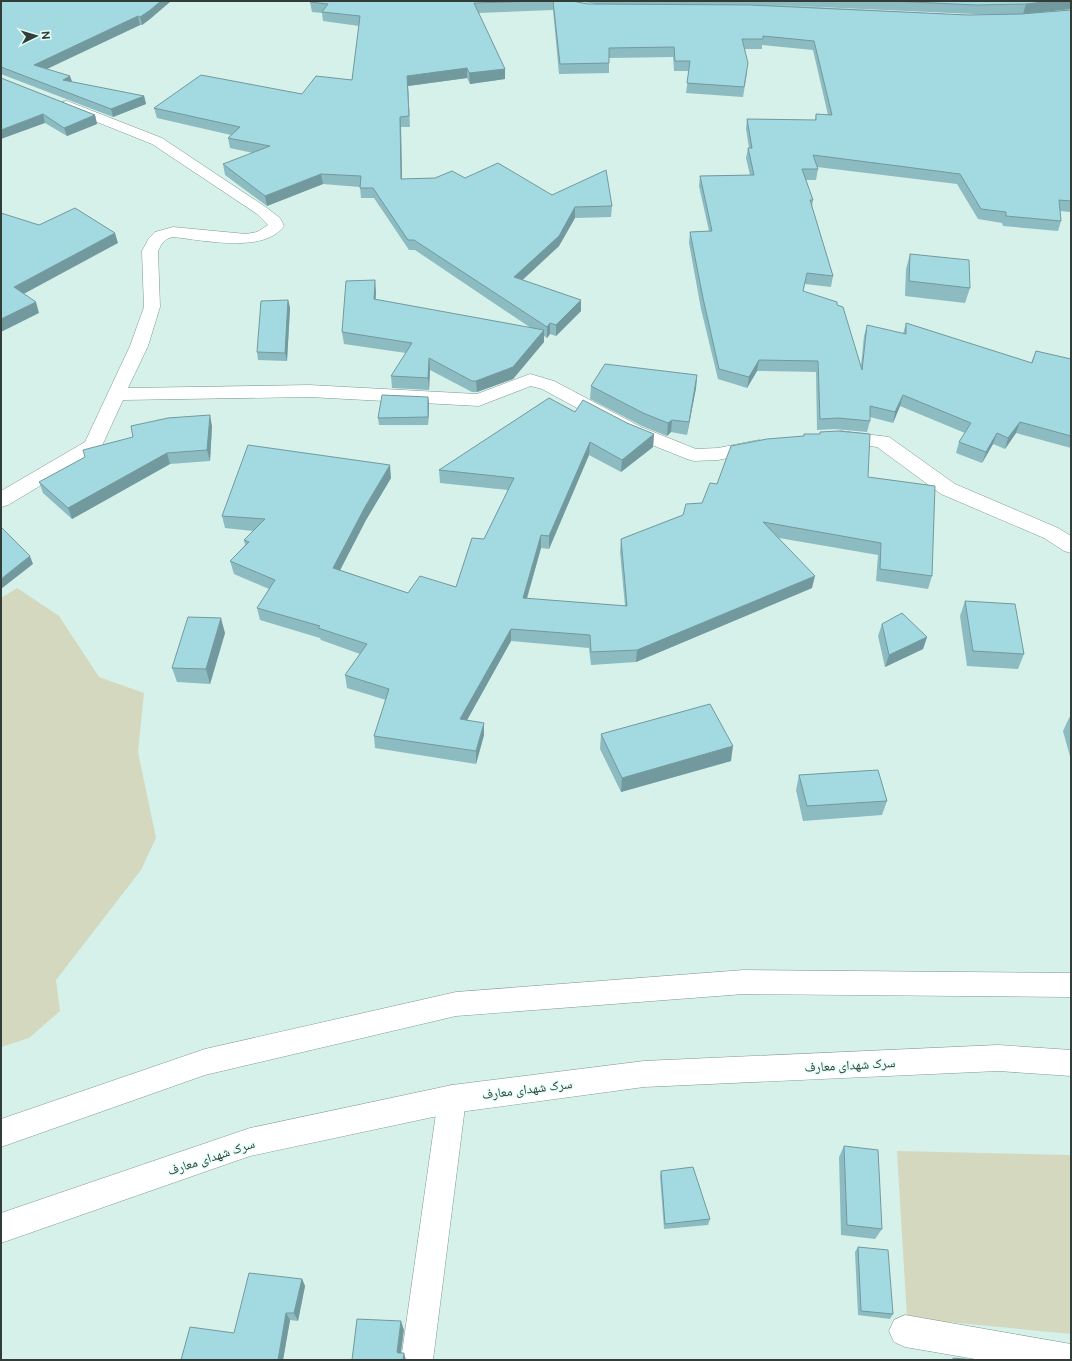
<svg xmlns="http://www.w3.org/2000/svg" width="1072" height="1361" font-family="'Public Sans','Noto Naskh Arabic',sans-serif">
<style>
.green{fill:#d4d8be}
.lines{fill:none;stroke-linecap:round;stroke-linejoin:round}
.street-casing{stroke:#7f9991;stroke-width:1}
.secondary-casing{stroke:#7f9991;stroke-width:1}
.street{fill:#fff;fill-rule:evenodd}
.secondary{fill:#fff;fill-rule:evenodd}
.wall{fill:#8cbbc2}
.shaded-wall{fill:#72999e}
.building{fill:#a3dae1;stroke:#72999e}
.labels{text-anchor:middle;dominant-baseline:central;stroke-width:3;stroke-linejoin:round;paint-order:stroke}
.near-street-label{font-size:13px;fill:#323d39;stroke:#e3fff6}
</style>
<rect width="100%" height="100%" fill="#d6f1e9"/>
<path class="green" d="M17 588 59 616 99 677 144 693 138 752 156 838 141 870 56 980 60 1011 29 1038 1 1047V598Z
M897 1151 1071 1155V1334L907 1318Z"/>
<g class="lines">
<defs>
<path id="street" d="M67 101 162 138 267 208 280 218 284 226C264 254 203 240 173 237 164 239 162 243 158 251L160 307 148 346 128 388 309 385 477 394 530 374 554 381 641 427 696 449 718 448 759 440 766 442 768 446 766 450 759 452 718 460 694 461 687 459 627 435 542 389 531 386 479 406 309 397 123 400 100 450 8 505 1 507V491L85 442 130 346 144 307 142 251 149 238 155 232 173 227 246 234 257 232 268 225 257 214 152 144 62 108 60 105 62 102Z
M841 431 889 437 955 484 1058 528 1071 536V553L1064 551 1044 538 941 494 877 447 834 441 832 437 834 433Z
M452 1085 462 1089 466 1099 433 1360H401L438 1099 442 1089Z
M905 1315 1071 1344V1360H981L905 1347 894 1342 889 1331 894 1320Z"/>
<path id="secondary" d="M744 970 1071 973V997L744 994 456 1016 205 1075 1 1147V1119L205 1049 456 992Z
M998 1045 1071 1050V1076L998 1071 644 1087 452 1113 250 1156 1 1243V1213L250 1128 452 1085 644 1061Z"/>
</defs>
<use href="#street" class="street-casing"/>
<use href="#secondary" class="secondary-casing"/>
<use href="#street" class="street"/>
<use href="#secondary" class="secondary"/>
</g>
<path class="wall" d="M1 1H171L150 19 142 25H140L47 69 72 82 144 96 146 104 113 117 1 74Z
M311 1H572L588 4H596L576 1H1071V9L1023 14H974L750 4 968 15 1021 14 1071 10V212L1060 211 1061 221 1058 231 1003 226 1002 223 978 219 957 184 817 167 818 169 816 180H806L813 200 812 207 833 276 831 287 805 284 803 291 837 305 861 366 864 336 867 325 903 334 906 323 1031 363 1036 351 1071 359V448L1016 433 1005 449 993 444 982 463 956 453 959 442 965 433 900 406 893 423 870 417V421L867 432 835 429 817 430 816 372 757 371 747 388 718 379 701 309 689 243 690 232 709 231 699 186 700 176 750 175 746 158 748 148H749L746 129 747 119 815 120 816 114 828 115 813 50 762 45V49H745L747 73 743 97 686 93 689 71H674L673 57 609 58V73L559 74 553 10 478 13 505 69V79L470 84 467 78 408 86 410 127H401L402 179 465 178 612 206 611 217 575 218 559 246 522 280 581 300V311L556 336 550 334 547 338 544 336V342L513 379 477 392H472L430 370 429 390 392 388 391 376 406 353 344 344 342 332 376 292 375 300 531 328 415 250H409L374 198H361L360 187 323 184 267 206 225 175 223 164 253 153 230 148 228 138 231 135 157 118 154 108 302 94 352 80 359 26 323 21 322 13 312 12 310 2Z
M1 78 95 115 97 124 67 136 45 123Z
M910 254 970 288 965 303 905 296 906 269Z
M288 300 290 308 287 361 258 360 257 352Z
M697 375 696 388 687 435 671 432 667 436 642 426 590 399 591 386Z
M428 397 429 405 428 425H379L378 418Z
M575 412 627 423 654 434 653 447 621 472 589 455 549 549 541 548 527 599 625 606 620 552 621 539 683 515 702 503 717 484 803 436 804 434H820V432L868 477 932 576 928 589 876 581 878 555 779 538 812 588 636 662 591 665 589 648 511 641 467 720 484 735 476 764 375 748 374 736 386 700 347 688 345 675 360 654 321 640 320 638 260 620 257 608 269 589 234 574 230 561 245 545 244 540 253 531 225 528 222 516 391 478 366 520 340 570 408 593 456 587 484 539 508 490 440 483 439 470Z
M212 426 210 461 170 464 72 519 43 493 39 482Z
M965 601 1024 654 1018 669 967 666 960 616Z
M882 624 927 637 923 649 885 667 878 636Z
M225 633 210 684 177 682 172 668Z
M1070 716H1071V760L1063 731Z
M601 734 731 761 621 792 600 749Z
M799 775 887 801 882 815 803 821 796 790Z
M844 1146 882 1229 875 1239 841 1235 839 1157Z
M661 1171 710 1219 708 1225 664 1229 660 1176Z
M858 1247 893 1314 890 1319 858 1315 855 1252Z
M302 1279 305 1286 298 1321 290 1320 283 1360H181L234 1333Z"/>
<path class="shaded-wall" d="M161 1H171L150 19 142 25 140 17Z
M1052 1H1071V9L1023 14 1026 4Z
M138 16 140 25 36 74 34 65Z
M467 68V78L408 86 410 127 407 76Z
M505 69V79L470 84 469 73Z
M70 76 73 84 63 80Z
M144 96 146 104 113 117 111 109Z
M43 114 45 123 1 139V130Z
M95 115 97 124 67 136 64 128Z
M400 117 401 127 402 189 401 179Z
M321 174 323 184 267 206 265 196Z
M575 207V218L559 246 514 288V277Z
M115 233 118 243 18 297 14 287Z
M375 280 376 292 375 311 374 299Z
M288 300 290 308 287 361 285 353Z
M581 300V311L556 336V325Z
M36 302 39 313 1 332V319Z
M550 323V334L547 338V327Z
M544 330V342L513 379 477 392 476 381Z
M429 358 430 370 429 390 428 378Z
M759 360 757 371 747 388 749 377Z
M697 375 696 388 687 435 689 422Z
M903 395 900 406 893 423 895 412Z
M428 397 429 405 428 425Z
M210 415 212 426 210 461 207 450Z
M672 420 671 432 667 436 668 423Z
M1020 422 1016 433 1005 449 1008 438Z
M997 433 993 444 982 463 986 452Z
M654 434 653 447 621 472 622 460Z
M590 442 589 455 549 549V536Z
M167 453 170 464 72 519 68 508Z
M390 465 391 478 366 520 335 580 333 568 365 507Z
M541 535V548L523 611V598Z
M30 556 33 564 1 589V579Z
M815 576 812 588 636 662 637 650Z
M221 618 225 633 210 684 206 669Z
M511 629V641L461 731 460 719Z
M927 637 923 649 885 667 889 655Z
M484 723V735L476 764V751Z
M733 746 731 761 621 792 622 778Z
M302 1279 305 1286 298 1321 294 1313Z
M286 1313 290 1320 283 1360H278Z
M401 1321 404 1330 400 1360 397 1352Z
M404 1353 406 1360H403Z"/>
<path class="building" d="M1 1H161L149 11 140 17 138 16 34 65 70 76 63 80 144 96 111 109 1 67Z
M311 1H537L474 3 505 69 469 73 467 68 407 76 409 116 400 117 401 179 435 178 452 171 465 178 498 163 552 195 606 170 612 206 575 207 559 236 514 277 581 300 556 325 550 323 547 327 414 240H408L373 188H360L361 176 321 174 265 196 223 164 270 146 228 138 240 127 154 108 201 75 302 94 316 76 352 80 360 16 322 12 328 4 310 2Z
M553 1H572L588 4 750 5 968 15 1021 14 1071 10V201L1059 200 1061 221 1006 216V212L981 209 960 174 813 155 818 169H802L813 200H810L833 276 807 273 803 291 837 302V305L843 307 862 370 867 325 906 334V323L1032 363 1036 351 1071 359V436L1020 422 1008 438 997 433 986 452 959 442 971 423 903 395 895 412 870 406V421L838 418 820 419 818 361 759 360 749 377 719 369 703 298 690 232 712 231 700 176 754 175 748 148H752L747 119 816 120V114L832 115 814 41 763 36V39H742L748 63 744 87 687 83 690 61H675L674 47 609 48V63L560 64Z
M891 1H1052L1026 4 976 5Z
M1 78 95 115 64 128 43 114 1 130Z
M75 208 115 233 14 287 36 302 1 319V213L39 225Z
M910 254 969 260 970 288 909 281Z
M375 280 374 299 544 330 513 367 476 381H472L429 358 428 378 391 376 412 343 342 332 346 281Z
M288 300 285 353 257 352 261 301Z
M605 364 697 375 689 422 672 420 668 423 643 413 591 386Z
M382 395 428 397V417L378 418Z
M549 398 575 412 583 400 627 423 654 434 622 460 590 442 549 536 541 535 523 598 627 606 621 539 683 515 686 504 702 503 710 483 717 484 731 446 767 439 804 436V434H820V432L838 431 870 434 868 477 935 486 932 576 880 569 881 543 763 522 815 576 637 650 591 652 590 635 511 629 460 719 484 723 476 751 374 736 389 689 345 675 367 644 318 628 320 626 257 608 275 580 230 561 249 542 244 540 265 519 222 516 248 445 390 465 365 507 333 568 408 593 420 576 456 587 472 538 484 539 514 478 439 470Z
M210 415 207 450 167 453 68 508 39 482 85 457 83 450 133 437 131 426 168 418Z
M1 528H2L30 556 1 579Z
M965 601 1015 604 1024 654 973 651Z
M902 613 927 637 889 655 882 624Z
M188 617 221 618 206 669 172 668Z
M710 704 733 746 622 778 601 734Z
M878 770 887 801 807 806 799 775Z
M844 1146 878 1150 882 1229 847 1225Z
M693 1167 710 1219 665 1224 661 1171Z
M858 1247 888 1250 893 1314 861 1311Z
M249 1273 302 1279 294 1313H286L278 1360H181L190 1327 234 1333Z
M357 1319 401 1321 397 1352 398 1353H404L403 1360H352Z
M953 1358 975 1360H953Z"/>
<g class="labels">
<g class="near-street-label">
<text transform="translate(850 1065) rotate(-3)">سرک شهدای معارف</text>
<text transform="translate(527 1089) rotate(-7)">سرک شهدای معارف</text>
<text transform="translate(211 1157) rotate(-18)">سرک شهدای معارف</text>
</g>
</g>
<rect width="1072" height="1361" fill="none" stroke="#323d39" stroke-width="4"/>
<g transform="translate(36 36) rotate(85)" stroke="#e3fff6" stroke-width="3" paint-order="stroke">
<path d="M0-3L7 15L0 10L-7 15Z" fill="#323d39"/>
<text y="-6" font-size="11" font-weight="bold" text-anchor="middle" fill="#323d39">N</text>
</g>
</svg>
